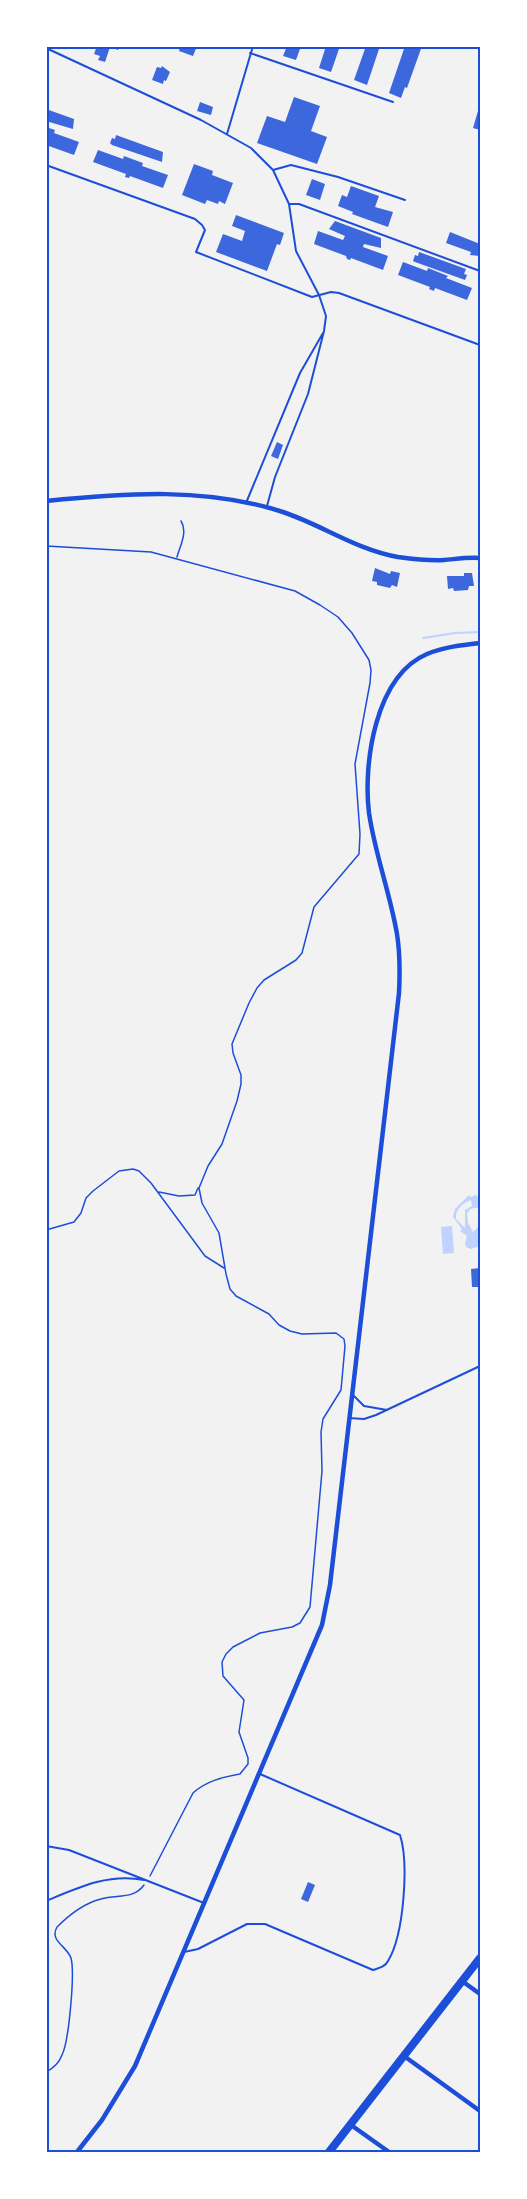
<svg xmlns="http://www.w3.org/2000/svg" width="527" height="2199" font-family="'Noto Sans',sans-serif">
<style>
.water{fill:#bfd3fe;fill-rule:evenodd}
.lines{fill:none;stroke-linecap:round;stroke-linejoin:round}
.stream{stroke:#bfd3fe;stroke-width:2}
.building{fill:#3d67dc}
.path{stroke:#1d4ed8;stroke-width:1.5}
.service{stroke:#1d4ed8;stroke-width:2}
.minor{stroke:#1d4ed8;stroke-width:4.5}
.primary{stroke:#1d4ed8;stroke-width:8}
.neatline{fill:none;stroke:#1d4ed8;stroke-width:2}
</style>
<rect width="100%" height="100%" fill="#f2f2f2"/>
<path class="water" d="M469 1195 470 1197 476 1195 480 1199V1207L470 1209 467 1214 468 1223 473 1232 480 1225V1246L471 1249 466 1247 465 1244 467 1236 460 1231 462 1229 453 1217 455 1209ZM471 1200 472 1206 465 1210V1228L456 1219C455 1209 463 1203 471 1200Z
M452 1226 454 1253 443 1254 441 1227Z"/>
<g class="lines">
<path class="stream" d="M423 638 455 633 480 632"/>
</g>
<path class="building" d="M97 46H120L118 50 110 47 105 62 98 60 100 56 94 54Z
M180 46H197L193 56 179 51Z
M287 46H301L296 60 283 56Z
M326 46H340L331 72 319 68Z
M366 46H380L367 85 354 80Z
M405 46H422L407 88 405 87 401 98 389 93Z
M162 66 170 72 166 81 164 80 163 84 152 80 157 67 161 68Z
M294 97 320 106 311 131 327 137 317 164 257 143 267 116 285 122Z
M200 102 213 107 211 115 197 111Z
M480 104V130L473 128Z
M46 109 74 119 73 129 46 121Z
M46 127 55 130 54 133 79 142 74 155 46 145Z
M116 135 163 152 162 162 112 145 110 143 112 138 115 139Z
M98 150 123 159 124 156 143 163 142 166 168 175 163 188 130 176 129 178 125 177 126 174 93 162Z
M194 164 213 171 212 175 233 183 225 204 219 201 218 204 207 200 205 204 182 195Z
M312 179 325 184 320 200 306 195Z
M351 186 379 196 375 207 393 212 388 227 352 214 353 212 338 206 342 195 347 197Z
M236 215 284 233 280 245 277 244 267 271 216 252 223 234 242 241 245 231 232 226Z
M335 221 381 238V248L364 244 363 247 388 256 383 270 351 258 350 260 347 259 346 256 314 244 318 231 343 240 345 236 329 229Z
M450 232 480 244V256L470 255 471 252 446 243Z
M419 252 466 269 464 274 467 275 465 280 415 262 413 261 415 255 418 256Z
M403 262 427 271 428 268 448 276 446 278 472 288 467 300 435 288 434 291 429 289 430 287 398 275Z
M277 442 283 445 278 459 271 456Z
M375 568 390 574 391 571 400 573 397 587 392 585 390 588 377 585V582L372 581Z
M464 573H472L474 586H469L468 590 454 591 453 588 448 589 447 576H464Z
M480 1268V1287H472L471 1269Z
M308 1882 315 1885 308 1902 301 1899Z"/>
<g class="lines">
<path class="path" d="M46 546 151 552 295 591 320 605 338 617 352 633 369 660 371 670 370 683 355 764 360 834 359 854 314 907 302 953 296 960 264 980 257 988 249 1003 232 1044 233 1053 241 1075V1084L237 1101 222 1144 208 1166 199 1188 202 1203 219 1233 226 1274 230 1289 236 1296 269 1314 279 1325 290 1331 302 1334 336 1333 344 1339 345 1346 341 1390 323 1419 321 1432 322 1471 310 1607 300 1623 292 1627 260 1633 233 1647 226 1654 222 1662 223 1676 244 1700 239 1732 248 1758V1764L240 1774C223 1777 206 1781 193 1793L150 1876
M177 557C180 546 188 532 181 521
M159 1192 179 1196 195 1195 198 1188
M46 1230 74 1222 81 1213 86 1198 93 1191 119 1171 133 1169 139 1171 151 1183 205 1256 224 1268
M46 2072C54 2068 59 2063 62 2055 69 2041 75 1973 71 1958 67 1946 49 1941 57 1927 68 1916 85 1903 101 1899 117 1894 133 1900 144 1885"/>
<path class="service" d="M46 48 201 120 251 148 273 170 289 204 296 251 319 295 326 316 324 331 308 394 275 477 267 506
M250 53 393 102
M227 134 253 46
M46 165 195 219 202 225 205 230 196 252 312 297 331 292 339 293 480 345
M273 170 291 165 338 177 405 200
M289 204H299L480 271
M246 503 300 373 323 333
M353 1395 364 1406 387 1410
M349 1418 364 1419 376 1415 480 1366
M46 1846 69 1850 204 1903
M46 1901C79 1887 109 1873 144 1880
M184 1952 198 1949 247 1924H265L373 1970C379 1968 385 1967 388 1961 404 1935 409 1863 400 1835L260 1774"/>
<path class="minor" d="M46 501C126 493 206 487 283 512 322 525 357 550 398 557 413 559 429 561 444 560 456 559 468 557 480 558
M462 1981 480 1994
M404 2056 480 2111
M351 2125 389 2152
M77 2152 102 2120 135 2066 322 1625 330 1585 399 993C400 973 400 953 397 934 390 893 375 854 369 813 363 764 375 676 427 654 444 647 462 645 480 643"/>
<path class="primary" d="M329 2152 480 1958"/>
</g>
<rect width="527" height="2199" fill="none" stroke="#ffffff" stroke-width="96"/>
<rect x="48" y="48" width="431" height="2103" class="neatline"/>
</svg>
